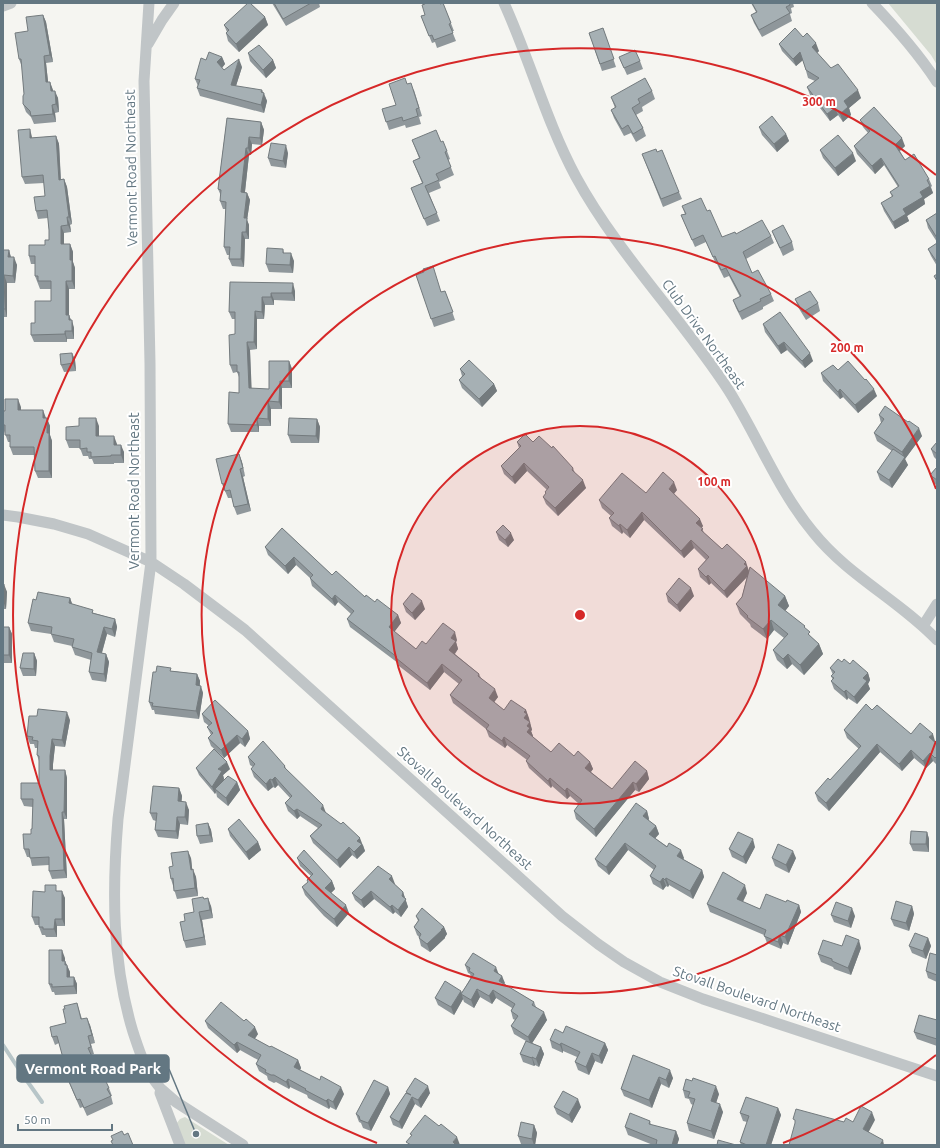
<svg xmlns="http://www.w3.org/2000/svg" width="940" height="1148" font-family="Ubuntu,sans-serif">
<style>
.green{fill:#d6dcd2}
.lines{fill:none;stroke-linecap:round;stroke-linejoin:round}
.stream{stroke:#b7c5c8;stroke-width:4}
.street{stroke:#c0c5c7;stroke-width:11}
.wall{fill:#8f979b}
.shaded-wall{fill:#747b7e}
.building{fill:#a6b0b4;stroke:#747b7e}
.ring{fill:none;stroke:#d62828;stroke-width:2}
.labels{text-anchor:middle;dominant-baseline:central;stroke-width:4;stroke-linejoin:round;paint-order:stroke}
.street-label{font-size:14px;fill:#637782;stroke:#fff}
.centre{fill:#d62828;stroke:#fff;stroke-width:2}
.ring-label{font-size:12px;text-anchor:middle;font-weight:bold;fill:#d62828;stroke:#fff;stroke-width:4;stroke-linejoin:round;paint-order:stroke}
.leader{fill:none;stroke:#637782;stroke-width:1.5}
.callout-dot{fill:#637782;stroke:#fff;stroke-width:1.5}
.callout{fill:#637782;stroke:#637782;stroke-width:1.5}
.callout-label{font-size:15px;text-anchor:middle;font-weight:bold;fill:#fff}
</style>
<rect width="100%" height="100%" fill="#f5f5f1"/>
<path class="green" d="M888 3H937V65L931 55Z
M185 1117 229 1145H183L176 1124 180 1119Z"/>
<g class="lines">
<path class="stream" d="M3 1045 20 1071 42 1102"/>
<path class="street" d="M149 3 144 81 150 363 151 562 118 819C112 891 112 963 133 1032 141 1056 145 1070 161 1089L160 1093 180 1145
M504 3C530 60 546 121 576 177 618 254 681 317 729 391 758 437 778 490 813 532 848 576 899 600 937 640
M872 3C896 28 918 53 937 82
M3 6 11 3
M148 44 162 20 174 3
M3 515 18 517 54 524 88 534 151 562 184 584 245 630 562 916 598 944 624 962 660 982 703 999 937 1076
M923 626 937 604
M161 1089 176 1102 243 1145"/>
</g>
<path class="wall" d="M272 3H319L320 7 286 26Z
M443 3 454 31H452L456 41 437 48 435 42 432 43 421 16 425 15 440 4Z
M751 3H793L794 7 791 8 792 13 790 14 792 21 762 37 754 23 751 15 756 12Z
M43 15 46 22 53 62 46 63 48 82H50L53 91 58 98 59 112 55 113 56 122 34 124 31 117 26 112 23 104 24 94 22 67 19 59 28 31Z
M265 17 268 25 239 52 228 41 226 33 227 32 224 25Z
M603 28 616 67 602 71 589 33Z
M803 37 819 51 817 53 831 68 861 98 849 108 851 115 843 122 838 115 830 121 810 95 807 87 815 81 808 78 803 60 796 66 782 51 779 44Z
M248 53 273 60 276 68 266 78 250 61Z
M222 57 225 64 222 68 224 70 242 67 236 86 264 93 267 101 264 113 200 96 197 88 198 86 195 79 206 60Z
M619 57 640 61 643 69 627 75Z
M407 84 414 90 422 116 419 117 421 124 406 128 405 125 389 130 382 109 396 105Z
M652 91 655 99 642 107 643 111 636 115 643 128 646 136 636 142 631 133 624 136 614 118 611 110 615 108 611 97Z
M227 118 261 122 264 130 262 145 252 144 251 155H249L245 192 247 193 250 200 247 220 249 225V239H245L244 267 232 266 229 259V255H227L224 247 226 209H223L220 201 221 196 218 189Z
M860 120 905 146 900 151 905 160 929 179 932 186 931 187 933 193 924 199 925 204 907 216 909 221 895 229 884 211 881 203 892 197 890 192 898 187 884 165 875 174 857 154 854 146 868 133 863 127Z
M759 127 786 134 789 141 777 152 762 135Z
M56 136 59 144 61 179H64L67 187 72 224 70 225 71 232 64 233V244H70L73 252V262L75 268V289H69V315L74 328V339H67V342H34L31 335 35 323 51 301V289H40L35 276V264H31L29 256 45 245 49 240V230L48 218 38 219 36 211 45 196 44 183 25 184 22 177 32 137V138Z
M412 140 441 142 447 151 450 159 448 160 454 175 439 182 441 188 429 193 440 221 427 226 411 188 422 183 413 161 419 158Z
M820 150 856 161 838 176 823 158Z
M288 153 286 168 271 166 268 158Z
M642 154 679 192 682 199 663 207Z
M682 206 707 211 722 237 736 234 771 236 774 243 746 259 752 273 771 294 774 301 763 307V309L742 320 736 308 733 300 740 297 729 276 724 278 717 264H716L706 242 695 247 681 215 685 214Z
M937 213V242L928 228 926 220Z
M772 231 792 242 794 250 783 256 775 238Z
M937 243V266L931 256 928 249Z
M283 249 284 253 294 261 293 273 269 272 266 264Z
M3 250H9L11 257 17 265 15 283H7V317H3Z
M416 275 442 292 445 291 455 320 434 327Z
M230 282 295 291V301L274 300V305H265L264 319H257V349L250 350 251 389H269L289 361 292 369V388H282V409H271V426H259V432H231L228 424 239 393V377L237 372 233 373 230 365 235 334V319H232L229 312Z
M795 299 818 303 820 311 806 320 798 307Z
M763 324 813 361 805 368 787 350 781 354 765 332Z
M72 353 75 360 76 371 64 372 61 365Z
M460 369 494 384 497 391 482 407 462 388 459 380 462 376Z
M838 370 877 396 858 413 843 397 840 399 823 381 821 373Z
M21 407V410L46 418 50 426V435L52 441V478H38L35 471 34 455H13L10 447V442H8L3 428V411Z
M879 415 922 436 905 459 908 465 892 488 880 480 877 472 892 451 877 441 874 433 881 423Z
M317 419 320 427 319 443H291L288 435Z
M99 426V436L117 444V445L124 452V463H114V464H94L92 459H89L88 456H83L80 448H69L66 440Z
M517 442H533L552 448 573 468 575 473 586 488 558 516 546 504 543 497 546 494 545 492 547 490 527 471 515 484 504 474 501 466 519 448Z
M937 442V460L934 457 931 449Z
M239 454 242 462 245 476 243 477 251 511 237 515 234 507 232 498H228L222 484Z
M937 467V486L933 482 930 475Z
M677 490 674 494 703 526 702 528 704 533 722 549 749 571 785 596 789 606 785 611 805 629 811 637 819 644 823 654 804 675 792 664 787 669 777 660 773 650 784 638 774 630 767 639 751 627 750 624 740 614 736 604 742 597 747 576 727 598 711 583 709 585 700 577 698 569 706 560 694 548 684 558 644 520 630 538 623 532 622 534 612 526 609 518 611 516 602 508 599 500 646 493Z
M282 528 332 575 365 597 398 615 401 623 394 632 416 649 426 644 457 640 456 642 458 649 455 654 479 674 481 678 498 697 494 702 504 710H526L532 730 531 731 533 736V737L551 752 574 756 590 762 593 769 591 772 612 789 647 771 649 779 639 792 635 790 596 837 576 819 574 811 579 804 570 796 567 799 552 786 551 788 529 768 526 761 527 760 507 745 505 748 489 737 486 729 453 703 450 695 459 684 444 672 430 690 399 666 398 663 350 627 347 619 351 614 338 602 335 606 312 586 310 578 296 565 288 574 268 555 265 547Z
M496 532 514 540 508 547 499 540Z
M3 584 7 592 6 609H3Z
M666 594 694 596 680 612 668 602Z
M70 598 72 604 94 613 115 619 117 627 115 637 107 634 102 653 106 654 109 662 106 682 92 680 89 672 91 660 75 655 72 647V646L54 642 51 634 31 631 28 623 36 600Z
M403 604 425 609 415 620 406 612Z
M3 627H9L12 634V663H3Z
M34 653 37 661 36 676H23L20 668Z
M842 662 850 664 868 673 870 680 868 684 870 689 857 704 848 698 847 700 834 689 831 681 833 680 831 676 833 675 830 668Z
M172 671 197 674 200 681V686L203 693 199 719 155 714 154 710H152L149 702 156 672Z
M872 710 911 734 935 741V742L937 744V765L933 761 926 768 914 758 902 771 880 752 829 811 818 801 815 793 830 780 859 749 847 738 844 730Z
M202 714 248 731 250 739 245 747 240 743 224 758 211 746 208 738 211 735 207 727 209 726 204 722Z
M70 720 65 747 55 746 53 764V770H65L67 778V819H64L67 878 52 879 49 871V865L32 866 30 857H27L24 849 31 834 32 829 33 807 24 806 21 799 39 783V761L37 755 38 748H35L34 744H30L27 736Z
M248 757 285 766 286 769 326 813 363 845 365 851 357 859 352 855 340 868 313 843 310 836 318 828 300 816 297 819 288 811 285 803 290 798 278 785 275 788 273 787 268 791 254 777 251 769 253 767 250 765Z
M196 768 230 769 223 775 224 779 223 781 237 782 240 790 228 806 217 797 216 792 215 794 199 775Z
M179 788 182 796 181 802 189 810 188 825 180 824 178 839 158 837 155 830 156 821 153 820 150 813Z
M647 811 649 819 648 820 656 826 659 834 655 838 684 858 683 859 702 870 704 877 693 899 669 885 668 887 666 886 663 890 653 884 650 876 654 870 628 850 609 875 598 866 595 859Z
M208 823 211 830 213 842 200 844 197 836Z
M228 829 258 842 261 850 249 860 230 836Z
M927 832 929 839V852L913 851 910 844Z
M755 847 746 864 732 857 729 849Z
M191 858 192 869 196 877 198 896 177 899 171 879 173 866Z
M297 858 332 881 335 889 331 893 349 913 337 927 324 916 305 895 302 887 308 882 307 880 311 876 300 866Z
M772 858H796L789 873 775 866Z
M394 884 403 892 408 907 401 917 395 912 393 914 374 899 364 908 355 900 352 893 395 884Z
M58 891 65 898V926H57V937H46L45 935H42L39 927V925H35L32 917 45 892Z
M747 893 743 902 760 909 786 902 799 905 801 912 788 945 783 943 781 949 767 943 764 935 710 912 707 904Z
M203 897 204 899 211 906 213 918 202 920 206 945 186 948 184 941 185 921 194 912Z
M912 906 914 914 909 931 894 926 891 919Z
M831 915 855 916 851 928 834 922Z
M416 916 444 927 447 934 445 937V938L430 952 421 946 419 938V937L417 935 414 927 418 921Z
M928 938 931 946 926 959 912 953 909 946Z
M842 946 861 948 851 975 834 969 833 967 821 962 818 954Z
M937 955V982L928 978 926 971Z
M65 958V961L70 972V977H74L77 984V994L55 995 54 992H52L49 984Z
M465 965 499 974 502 976 504 984 534 1002 536 1007 547 1020 532 1043 541 1047 544 1054 539 1067 535 1065 534 1066 523 1062 520 1054 526 1041 514 1034 511 1026 515 1020 513 1019 511 1011 512 1008 496 998 492 1004 480 997 474 1008 464 1002 463 999 454 1015 438 1005 435 998 461 991 462 993 471 977 470 974 468 973Z
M77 1003 82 1019 90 1025 95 1043 91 1044 94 1054 91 1055 99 1072 109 1088 112 1096H111L113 1104 87 1116 83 1107 80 1108 67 1078 64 1070 66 1069 59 1043 55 1045 52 1037 66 1023Z
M937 1020V1046L917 1039 914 1032Z
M205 1021 258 1034 255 1039 270 1047 298 1060 301 1068 300 1070 344 1094 336 1110 330 1107 329 1109 308 1098 307 1095 290 1087 289 1089 276 1082 274 1083 268 1080 267 1076 259 1071 256 1064 258 1060 240 1050 237 1053 208 1028Z
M563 1033 605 1043 608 1050 602 1064 595 1061 589 1075 578 1070 575 1062 577 1057 563 1051V1053L552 1048 550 1040Z
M633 1055 673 1078 669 1088 661 1084 652 1108 624 1096 621 1089Z
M388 1087 390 1094 371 1131 363 1128 361 1123 359 1122 356 1114Z
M683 1090 719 1094 716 1103 723 1112 714 1139 689 1131 687 1123 693 1105 691 1104 689 1099 685 1098Z
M406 1093H430L421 1108 415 1104 402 1129 393 1125 390 1117Z
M554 1107H581L572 1123 557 1114Z
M778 1108 781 1115 771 1145H741L740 1142 747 1122 743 1121 740 1113Z
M650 1121 651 1125 676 1131 679 1139 677 1145H653L628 1135 625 1127Z
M534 1125 537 1133 535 1145H526L521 1144 518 1136Z"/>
<path class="shaded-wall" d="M43 15 46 22 53 62 50 55Z
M265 17 268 25 239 52 236 44Z
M816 43 819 51 815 55 812 47Z
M800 52 803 60 796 66 793 59Z
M44 56 46 63 49 90 46 82Z
M222 57 225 64 220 70 217 62Z
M239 59 242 67 234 92 231 85Z
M273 60 276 68 266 78 263 70Z
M50 82 53 90 54 99 51 91Z
M262 90 267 101 264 113 261 105V92Z
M858 90 861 98 849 108 851 115 843 122 840 114 844 101Z
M55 91 58 98 59 112 56 104Z
M52 105 55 113 56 122 53 114Z
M835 108 838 115 830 121 827 114Z
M261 122 264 130 262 145 260 138Z
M30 129 32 137 33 146 30 138Z
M786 134 789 141 777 152 774 144Z
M56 136 59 144 61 187 59 180Z
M249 137 252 144 251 155 248 148Z
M902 138 905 146 898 152 895 145Z
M286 145 288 153 286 168 283 161Z
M246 148 249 155 244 200 241 192Z
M853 153 856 161 838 176 835 168Z
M881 158 884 165 875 174 872 166Z
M64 179 67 187 72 224 69 217Z
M930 186 933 193 924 199 925 204 907 216 909 221 895 229 893 222 903 209 920 192Z
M247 193 250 200 247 220 249 225V239L246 232 244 218Z
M67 217 70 225 71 232 68 225Z
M61 226 64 233V252L61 244Z
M242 232 245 239 244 267 241 259Z
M70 244 73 252V262L75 268V289L72 281 70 260Z
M9 250 11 258 8 257Z
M291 253 294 261 293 273 290 265Z
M14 257 17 265 15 283 13 276Z
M4 275 7 283V317L5 309Z
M66 281 69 289V323L66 315Z
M293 283 295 291V301L292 293Z
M271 293 274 300V305L271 297Z
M262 297 265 305 264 319 262 312Z
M255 311 257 319V349L254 342Z
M69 315 72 323V320L74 328V339L72 331 69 320Z
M65 331 67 339V342L65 334Z
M247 342 250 350 252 396 249 388Z
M784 342 787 350 781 354 778 346Z
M72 353 75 360 76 371 73 363Z
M810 353 813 361 805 368 802 361Z
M289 361 292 369V388L289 381Z
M280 381 282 388V409L279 402Z
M494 384 497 391 482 407 479 399Z
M840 389 843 397 840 399 838 392Z
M874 389 877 396 858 413 855 405Z
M18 399 21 407V418L18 410Z
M268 401 271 409V426L268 419Z
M43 410 46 418V426L43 418Z
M47 418 50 426V435L52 441V478L49 471 47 433Z
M96 418 99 426V444L96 436Z
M257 418 259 426V432L257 425Z
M317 419 320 427 319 443 316 436Z
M919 428 922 436 905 459 908 465 892 488 889 480 904 458 902 452Z
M114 436 117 444V453L114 445Z
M121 445 124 452V463L121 455Z
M239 454 242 462 245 476 243 468Z
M524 463 527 471 515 484 512 477Z
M240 469 243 477 251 511 248 504Z
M583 480 586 488 558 516 555 508Z
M674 482 677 490 671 497 669 489Z
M642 512 644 520 630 538 627 530Z
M700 519 703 526 699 530 696 523Z
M620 524 623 532 622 534 619 526Z
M511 533 514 540 508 547 505 540Z
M691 540 694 548 684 558 681 551Z
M294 557 296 565 288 574 285 566Z
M746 562 750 574 727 598 724 591Z
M708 575 711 583 709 585 706 577Z
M4 584 7 592 6 609 3 601Z
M691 588 694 596 680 612 677 605Z
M335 595 338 602 335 606 332 599Z
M785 596 789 606 782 615 778 605Z
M70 598 73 606 69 603Z
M422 601 425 609 415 620 412 613Z
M398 615 401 623 392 635 389 627Z
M115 619 117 627 115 637 112 629Z
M771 620 774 630 767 639 763 629Z
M9 627 12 634V663L9 655Z
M104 627 107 634 100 659 97 652Z
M455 632 457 640 456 642 458 649 452 657 449 650 451 638Z
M819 644 823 654 804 675 800 665Z
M34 653 37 661 36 676 34 669Z
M106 654 109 662 106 682 104 674Z
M788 654 792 664 787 669 783 659Z
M442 664 444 672 430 690 427 683Z
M868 673 870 680 868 684 870 689 857 704 854 697 863 678Z
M197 674 200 681 199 693 196 685Z
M201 686 203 693 199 719 196 711Z
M495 689 498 697 492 705 489 698Z
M846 690 848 698 847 700 844 692Z
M526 710 529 718 530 722 524 718V712Z
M67 712 70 720 65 747 62 740Z
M530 722 532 730 531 731 533 736 530 740 527 732V726Z
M248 731 250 739 245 747 242 739Z
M933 734 935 741 932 745 929 737Z
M237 735 240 743 224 758 221 750Z
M504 737 507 745 505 748 502 741Z
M52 739 55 746 53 764V778L50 770V756Z
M877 744 880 752 829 811 826 803Z
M911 750 914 758 902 771 899 764Z
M930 753 933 761 926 768 923 761Z
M227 762 230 769 223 775 224 779 217 791 215 789 216 792 215 794 212 787 218 769Z
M590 762 593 769 588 775 585 768Z
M65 770 67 778V819L64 812Z
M647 771 649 779 639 792 636 784Z
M275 777 278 785 275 788 272 780Z
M550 778 552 786 551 788 548 781Z
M270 779 273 787 268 791 266 784Z
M237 782 240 790 228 806 226 798Z
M633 782 635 790 596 837 594 829Z
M179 788 182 796 181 809 178 801Z
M567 788 570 796 567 799 565 791Z
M186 802 189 810 188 825 185 817Z
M323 805 326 813 321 809Z
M297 809 300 816 297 819 294 811Z
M647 811 649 819 646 824 643 816Z
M62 812 64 819 67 878 64 870Z
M177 817 180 824 178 839 176 831Z
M208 823 211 830 213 842 210 835Z
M656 826 659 834 652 842 649 834Z
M927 832 929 839V852L926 844Z
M360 838 365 851 357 859 354 852 357 841Z
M753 839 755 847 746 864 743 857Z
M258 842 261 850 249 860 246 852Z
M625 843 628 850 609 875 606 867Z
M349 847 352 855 340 868 337 860Z
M681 850 684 858 680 864 677 856Z
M188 851 191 858 193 877 191 870Z
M793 851 796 858 789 873 786 865Z
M193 869 196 877 198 896 195 888Z
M702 870 704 877 693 899 690 891Z
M392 876 395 884 391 887 389 879Z
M663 878 666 886 663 890 660 882Z
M666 878 669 885 668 887 665 880Z
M332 881 335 889 328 896 325 888Z
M745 885 747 893 740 907 737 899Z
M62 891 65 898V926L62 919Z
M371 891 374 899 364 908 361 900Z
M403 892 408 907 401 917 398 910Z
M208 898 211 906 213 918 210 910Z
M346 905 349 913 337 927 334 919Z
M392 905 395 912 393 914 390 907Z
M799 905 801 912 788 945 785 937Z
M912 906 914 914 909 931 906 923Z
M852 908 855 916 851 928 848 921Z
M199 912 202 920 206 945 204 937Z
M55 919 57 926V937L54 929Z
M444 927 447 934 445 937V938L430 952 427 944Z
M780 935 783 943 781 949 778 942Z
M928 938 931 946 926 959 923 951Z
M859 940 861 948 851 975 848 968Z
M62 950 65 958V969L62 961Z
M65 961 70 972V985L67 977Z
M496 967 499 975 494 971Z
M502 976 505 983 502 988 499 981Z
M74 977 77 984V994L74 986Z
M477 989 480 997 474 1008 471 1000Z
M493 990 496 998 492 1004 489 996Z
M461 991 463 999 454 1015 451 1007Z
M544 1012 547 1020 531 1045 528 1037Z
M87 1018 90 1025 95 1043 92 1035Z
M255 1027 258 1034 251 1043 248 1035Z
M237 1042 240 1050 237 1053 234 1045Z
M561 1043 563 1051V1053L560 1045Z
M605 1043 608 1050 602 1064 599 1056Z
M541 1047 544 1054 539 1067 536 1059Z
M592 1053 595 1061 589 1075 586 1067Z
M532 1057 535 1065 534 1066 532 1058Z
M298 1060 301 1068 297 1075 294 1067Z
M670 1070 673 1078 669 1088 666 1080Z
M659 1077 661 1084 652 1108 649 1100Z
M288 1079 290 1087 289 1089 286 1082Z
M428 1086 430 1093 421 1108 418 1100Z
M716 1086 719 1094 714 1109 711 1101Z
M341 1087 344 1094 336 1110 333 1102Z
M388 1087 390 1094 371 1131 368 1123Z
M412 1097 415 1104 402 1129 399 1122Z
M328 1099 330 1107 329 1109 326 1101Z
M578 1099 581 1107 572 1123 569 1115Z
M720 1104 723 1112 714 1139 711 1131Z
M778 1108 781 1115 771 1145H766Z
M872 1112 875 1120 866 1137 863 1129Z
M534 1125 537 1133 535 1145H534L532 1139Z
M676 1131 679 1139 677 1145H672Z
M457 1137 460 1145H454L453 1142Z
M883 1140 884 1145H880Z"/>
<path class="building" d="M248 3H250L265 17 236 44 226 33 229 30 224 25Z
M274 3H311L283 19Z
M424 3H440V4L443 3 451 23 449 24 453 33 434 40 432 35 429 36 421 16 425 15 422 5 425 4Z
M752 3H789L790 5 786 7 790 13 759 30 751 15 757 12Z
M43 15 50 55 44 56 46 82H50L51 91H55L56 104 52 105 53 114 31 116 30 111 23 104V96L24 94 21 59H19L15 33 28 31 26 17Z
M603 28 614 59 600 64 589 33Z
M795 28 803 37 807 33 816 43 812 47 831 68 838 64 858 90 844 101 848 107 840 114 835 108 827 114 807 87 819 78 806 70 800 52 793 59 779 44Z
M259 45 273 60 263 70 248 53Z
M635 50 640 61 624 68 619 57Z
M209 52 222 57 217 62 224 70 239 59 231 85 262 90 261 92 264 93 261 105 197 88 200 80 195 79 201 58 206 60Z
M405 78 407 84 411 83 419 108 416 109 418 116 403 121 402 117 386 122 382 109 396 105 389 84Z
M645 78 652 91 638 99 640 103 632 108 643 128 633 134 628 125 622 129 611 110 616 107 611 97Z
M874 107 902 138 895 145 905 160 914 154 929 179 927 180 930 186 920 192 923 197 903 209 906 214 893 222 881 203 893 196 890 192 899 186 881 158 872 166 854 146 870 131 860 120Z
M772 116 786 134 774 144 759 127Z
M227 118 261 122 260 138 249 137 248 148H246L241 192 247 193 244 218H247L246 232H242L241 259H229L230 247H224L226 202 220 201 221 190 218 189Z
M30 129V138L56 136 59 180 64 179 69 217H67L68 225 61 226V244H70V260H72V281H66V315H69V320H72V331H65V334L31 335V323H35V301H51V281H38V276H35V256H29V245H45V240H49V230L47 210 36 211 34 197 45 196 43 175 22 177 18 130Z
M436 130 441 142 443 141 447 151 445 152 451 167 436 174 439 180 425 186 437 213 424 219 411 188 423 183 413 161 420 158 412 140Z
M838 135 853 153 835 168 820 150Z
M271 143 286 145 283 161 268 158Z
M656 149 657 152 662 150 679 192 661 199 642 154Z
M701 198 707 211 710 210 722 237 735 232 736 234 762 220 771 236 743 252 752 273 758 270 771 294 760 299 761 301 739 312 733 300 741 296 726 268 721 270 715 256 713 257 703 235 692 240 681 215 686 214 682 206Z
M937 213V238L926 220Z
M783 225 792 242 780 248 772 231Z
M937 243V262L928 249Z
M267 248 283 249V253H291L290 265 266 264Z
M3 250H9L8 257H14L13 276 4 275 5 309H3Z
M433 266 441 292 445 291 453 312 431 319 416 275 424 272 423 269Z
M937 274V281L934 276Z
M230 282 293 283 292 293H271V297H262V312L255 311 254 342H247L249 388 269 389V361H289V381H280L279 402 268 401V419L257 418V425L228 424 229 392 239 393V372H237V365H230L229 335 235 334V312H229Z
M810 291 818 303 803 312 795 299Z
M780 312 810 353 802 361 784 342 778 346 763 324Z
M72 353 73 363 61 365 60 354Z
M469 360 494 384 479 399 459 380 465 374 460 369Z
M848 361 865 380 866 379 874 389 855 405 840 389 838 392 821 373 833 365 838 370Z
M5 399H18V410H43V418H47V433H49V471H35L34 447H10V435H5V425H3V411H5Z
M885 406 908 422 909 421 919 428 902 452 874 433 884 419 879 415Z
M79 418H96V436H114V445H121V455H111V456L91 457V452H87V448L80 449V440H66V427L79 426Z
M289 418 317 419 316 436 288 435Z
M525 434 533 442 539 436 552 448 553 446 573 468 572 470 583 480 555 508 543 497 546 493 545 492 549 487 524 463 512 477 501 466 521 446 517 442Z
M937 442V454L931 449Z
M893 449 905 457 889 480 877 472Z
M239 454 243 468 240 469 248 504 234 507 230 490 225 491 223 483 222 484 216 459Z
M937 467V480L930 475Z
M663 472 674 482 669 489 700 519 696 523 703 529 701 530 722 549 727 544 746 562 744 564 747 566 724 591 708 575 706 577 698 569 709 557 691 540 681 551 642 512 627 530 620 524 619 526 609 518 614 513 599 500 622 473 646 493Z
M503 525 511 533 505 540 496 532Z
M282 528 332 575 336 571 365 597 366 595 375 602 377 599 398 615 389 627 416 649 422 641 426 644 443 623 455 632 451 638 456 641 449 650 479 674 478 676 495 689 489 698 504 710 511 700 526 710 524 712 527 714 524 718 530 722 527 726 530 728 527 732 551 752 559 743 574 756 578 751 590 762 585 768 612 789 635 761 647 771 636 784 633 782 594 829 574 811 582 800 567 788 565 791 550 778 548 781 526 761 530 756 504 737 502 741 486 729 489 725 450 695 462 680 442 664 427 683 396 658 397 657 347 619 354 611 335 595 332 599 310 578 313 575 294 557 285 566 265 547Z
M750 567 785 596 778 605 805 626 804 627 810 632 808 634 819 644 800 665 788 654 783 659 773 650 788 634 771 620 763 629 747 617 748 616 736 604 742 597Z
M679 578 691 588 677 605 666 594Z
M3 584H4L3 601Z
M38 592 70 598 69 603 93 610 92 613 115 619 112 629 104 627 97 652 106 654 104 674 89 672 92 653 72 647 74 639 51 634 52 627 28 623 33 599 36 600Z
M412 593 422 601 412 613 403 604Z
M3 627H9V655H3Z
M23 653H34V669L20 668Z
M838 659 842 662 844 659 850 664 853 660 868 673 863 678 867 681 854 697 846 690 844 692 831 681 834 678 831 676 835 672 830 668Z
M157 666 171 668 170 671 197 674 196 685 201 686 196 711 152 706 153 703 149 702 153 672H156Z
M215 700 248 731 242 739 237 735 221 750 208 738 213 733 207 727 212 723 202 714Z
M866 704 872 710 877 705 911 734 920 723 933 734 929 737 937 744V756L935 758 930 753 923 761 911 750 899 764 877 744 826 803 815 793 828 778 830 780 861 746 844 730Z
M38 709 67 712 62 740 52 739 50 756V770H65L64 812H62L64 870 49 871V857L30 858 29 849H24L23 834H31V829H32L33 799H21V783H39V756L37 755 38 741 32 740 33 737 27 736 29 716H37Z
M263 741 285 766 284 767 323 805 321 809 341 824 343 822 360 838 357 841 362 844 354 852 349 847 337 860 310 836 322 825 297 809 294 811 285 803 292 796 275 777 272 780 270 779 266 784 251 769 255 764 248 757Z
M214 749 227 762 218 769 222 771 212 787 196 768Z
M228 776 237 782 226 798 215 789Z
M153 786 179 788 178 801 186 802 185 817H177L176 831 155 830 157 813H150Z
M636 803 647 811 643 816 656 826 649 834 667 847 669 843 681 850 677 856 702 870 690 891 666 878 665 880 663 878 660 882 650 876 656 866 625 843 606 867 595 859Z
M239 819 258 842 246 852 228 829Z
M208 823 210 835 197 836 196 825Z
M911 831 927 832 926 844H910Z
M738 832 753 839 743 857 729 849Z
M778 844 793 851 786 865 772 858Z
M304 850 332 881 325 888 346 905 334 919 321 908 302 887 308 882 307 880 313 874 297 858Z
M188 851 191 870 193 869 195 888 174 891 173 878 171 879 169 867 173 866 171 853Z
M378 866 392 876 389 879 403 892 402 896 406 899 398 910 392 905 390 907 371 891 361 900 352 893Z
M723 872 745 885 737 899 760 909 766 894 786 902 787 900 799 905 785 937 780 935 778 942 764 936 766 930 707 904Z
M45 885H56V891H62V919H55L54 929H43V927H39V917H32L33 891 45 892Z
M203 897 204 899 208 898 210 910 199 912 204 937 184 941 180 922 185 921 184 914 194 912 192 899Z
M896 901 912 906 906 923 891 919Z
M836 902 852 908 848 921 831 915Z
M422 908 444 927 441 930H442L427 944 419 938 421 934 414 927 419 920 416 916Z
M915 933 928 938 923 951 909 946Z
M846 935 859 940 848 968 832 961V959L818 954 823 940 842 946Z
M49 950H62V961H65V965H67V977H74V986L52 987V984H49Z
M473 953 496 967 494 971 502 976 499 981 534 1002 532 1005 544 1012 528 1037 511 1026 518 1016 511 1011 515 1004 493 990 489 996 477 989 471 1000 461 994 474 974 469 971 470 968 465 965Z
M930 953 937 955V975L926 971Z
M445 981 461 991 451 1007 435 998Z
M221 1002 244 1021 246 1019 255 1027 248 1035 270 1047 271 1046 298 1060 294 1067 320 1080 321 1076 341 1087 333 1102 328 1099 326 1101 305 1090 306 1089 288 1079 286 1082 274 1075H271L265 1072 266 1070 256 1064 261 1055 237 1042 234 1045 205 1021Z
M77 1003 81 1019 87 1018 92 1035 88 1036 91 1047 88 1048 99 1072 101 1071 109 1088 107 1089 111 1096 84 1108 80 1099 77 1100 64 1070 66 1069 57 1036 52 1037 50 1027 66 1023 63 1009H65L64 1006Z
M919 1015 937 1020V1039L914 1032Z
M566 1026 605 1043 599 1056 592 1053 586 1067 575 1062 580 1052 561 1043 560 1045 550 1040 555 1029 563 1033Z
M526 1041 541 1047 536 1059 532 1057V1058L520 1054Z
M633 1055 670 1070 666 1080 659 1077 649 1100 621 1089Z
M415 1078 428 1086 418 1100 412 1097 399 1122 390 1117 406 1093 411 1095 406 1092Z
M693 1078 716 1086 711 1101 720 1104 711 1131 687 1123 695 1099 688 1097 690 1092 683 1090 686 1079 692 1081Z
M374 1080 388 1087 368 1123 360 1120 359 1116 356 1114Z
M563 1091 578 1099 569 1115 554 1107Z
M746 1097 778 1108 766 1145H747L740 1142 749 1116 740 1113Z
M861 1106 872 1112 863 1129 883 1140 880 1145H789L795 1123V1120L793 1119 796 1109 844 1122 846 1118 853 1122Z
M630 1113 650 1121 649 1124 676 1131 672 1145H656L657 1140 625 1127Z
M425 1115 439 1126 441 1124 457 1137 453 1142 456 1145H411L406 1142 412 1135 410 1134Z
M521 1122 534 1125 532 1139 518 1136Z
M122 1131 124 1135 128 1133 133 1145H113L111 1141 113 1140 111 1136Z
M718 1140 736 1145H717Z"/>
<circle cx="580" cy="615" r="189" fill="#d62828" fill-opacity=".12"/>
<g class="ring">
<circle cx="580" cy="615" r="189"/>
<path d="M936 741A378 378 0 1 1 936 489"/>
<path d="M936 1055A566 566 0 0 1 783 1143M377 1143A566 566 0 1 1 936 175"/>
</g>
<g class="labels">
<g class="street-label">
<text transform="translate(131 168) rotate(-91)">Vermont Road Northeast</text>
<text transform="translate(704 334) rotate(54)">Club Drive Northeast</text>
<text transform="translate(134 491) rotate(-90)">Vermont Road Northeast</text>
<text transform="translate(465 808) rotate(42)">Stovall Boulevard Northeast</text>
<text transform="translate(757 999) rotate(19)">Stovall Boulevard Northeast</text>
</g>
</g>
<circle cx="580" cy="615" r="6" class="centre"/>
<g class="ring-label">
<text x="819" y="106">300 m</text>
<text x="847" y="352">200 m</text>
<text x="714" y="486">100 m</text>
</g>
<path class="leader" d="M196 1134L169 1069"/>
<circle class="callout-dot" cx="196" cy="1134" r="4"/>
<rect class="callout" x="17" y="1055" width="152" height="27" rx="4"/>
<g class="callout-label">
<text x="93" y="1074">Vermont Road Park</text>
</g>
<rect width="940" height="1148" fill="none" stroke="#637782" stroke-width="8"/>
<path d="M18 1124v6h94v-6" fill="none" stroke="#637782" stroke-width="2"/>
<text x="24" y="1124" font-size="12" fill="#637782" stroke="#ffffff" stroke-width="3" paint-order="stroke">50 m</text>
</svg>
